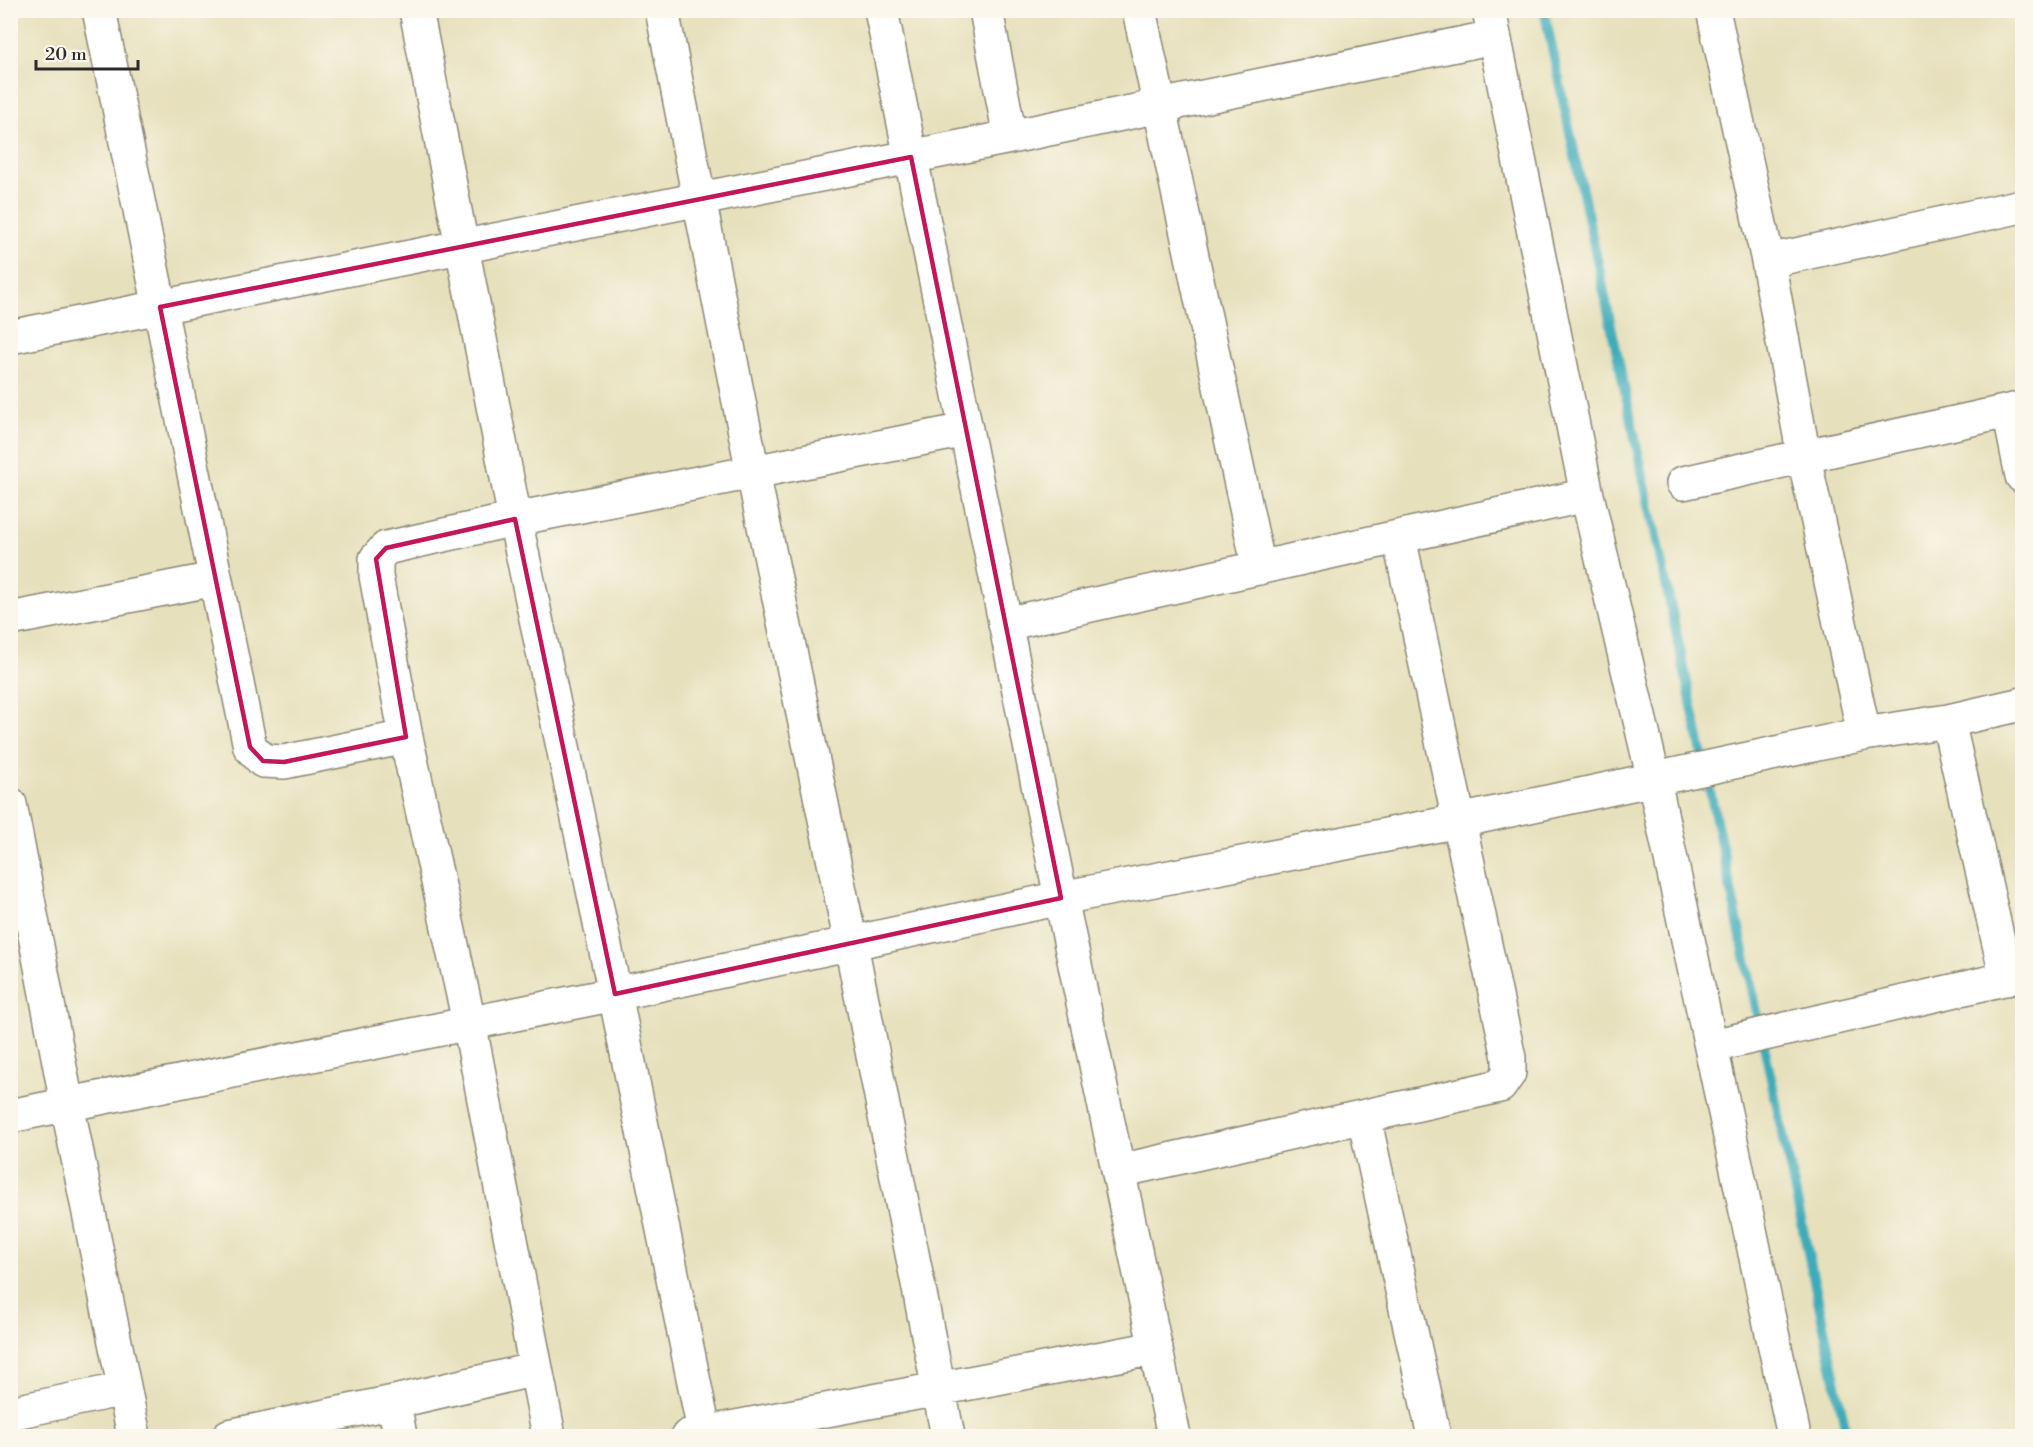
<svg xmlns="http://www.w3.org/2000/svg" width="2033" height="1447" font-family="'Libre Bodoni',serif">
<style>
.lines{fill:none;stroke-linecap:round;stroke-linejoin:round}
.stream{stroke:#3dacba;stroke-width:10}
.minor-casing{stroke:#898674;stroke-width:36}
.minor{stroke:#fff;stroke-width:33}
.marked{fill:none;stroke:#c2185b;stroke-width:4.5;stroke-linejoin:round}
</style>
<rect width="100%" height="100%" fill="#fbf7ec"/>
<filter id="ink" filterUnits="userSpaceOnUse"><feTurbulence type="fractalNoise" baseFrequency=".0167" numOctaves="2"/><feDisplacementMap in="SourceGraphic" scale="12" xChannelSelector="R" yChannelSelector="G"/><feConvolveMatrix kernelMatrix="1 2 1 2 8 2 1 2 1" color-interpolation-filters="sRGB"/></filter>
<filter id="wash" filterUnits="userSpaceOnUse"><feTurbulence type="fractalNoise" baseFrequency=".008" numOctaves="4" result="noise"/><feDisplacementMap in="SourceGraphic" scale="24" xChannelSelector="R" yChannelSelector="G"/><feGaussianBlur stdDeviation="1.35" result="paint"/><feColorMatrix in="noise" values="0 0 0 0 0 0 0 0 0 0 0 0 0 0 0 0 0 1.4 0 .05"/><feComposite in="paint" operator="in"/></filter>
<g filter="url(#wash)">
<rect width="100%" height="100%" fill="#e7e0bc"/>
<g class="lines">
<path class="stream" d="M1544 10 1847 1436"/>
</g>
</g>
<g filter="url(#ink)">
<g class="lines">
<defs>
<path id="minor" d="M99 10 250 747 263 761 284 762 406 737
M416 10 515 519 615 994 705 1436
M662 10 753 473 851 944 948 1436
M881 10 1061 898 1174 1436
M986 10 1010 137
M1139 10 1259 568
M1489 10 1587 495 1654 780 1794 1436
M1713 10 1768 261 1804 457 1864 734
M1768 261 2022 206
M10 337 1010 137 1494 37
M2009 411 2022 476
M1683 483 2022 408
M10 619 215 579
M1005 624 1587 495
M1948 721 2007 979
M10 804 67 1104 134 1436
M1712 1046 2022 975
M10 1116 615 994 1061 898 1459 821 1864 734 1948 721 2022 704
M1364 1117 1434 1436
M1119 1171 1500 1086 1509 1073V1058L1399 537
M394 1402 536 1369
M10 1413 124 1389
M229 1436 394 1402 400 1436
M549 1436 469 1022 406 737 376 576V559L386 548 515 519 966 430
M688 1436 1156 1348"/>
</defs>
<use href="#minor" class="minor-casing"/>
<use href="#minor" class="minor"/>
</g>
</g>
<path class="marked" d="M911 157 1061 898 615 994 515 519 386 548 376 559 406 737 284 762 263 761 250 747 160 307Z"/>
<rect width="2033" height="1447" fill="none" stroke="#fbf7ec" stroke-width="36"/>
<path d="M36 60v9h102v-9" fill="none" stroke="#2b2b2b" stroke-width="3"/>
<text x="45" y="60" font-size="18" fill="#2b2b2b" stroke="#fbf7ec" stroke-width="4.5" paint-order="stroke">20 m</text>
</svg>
